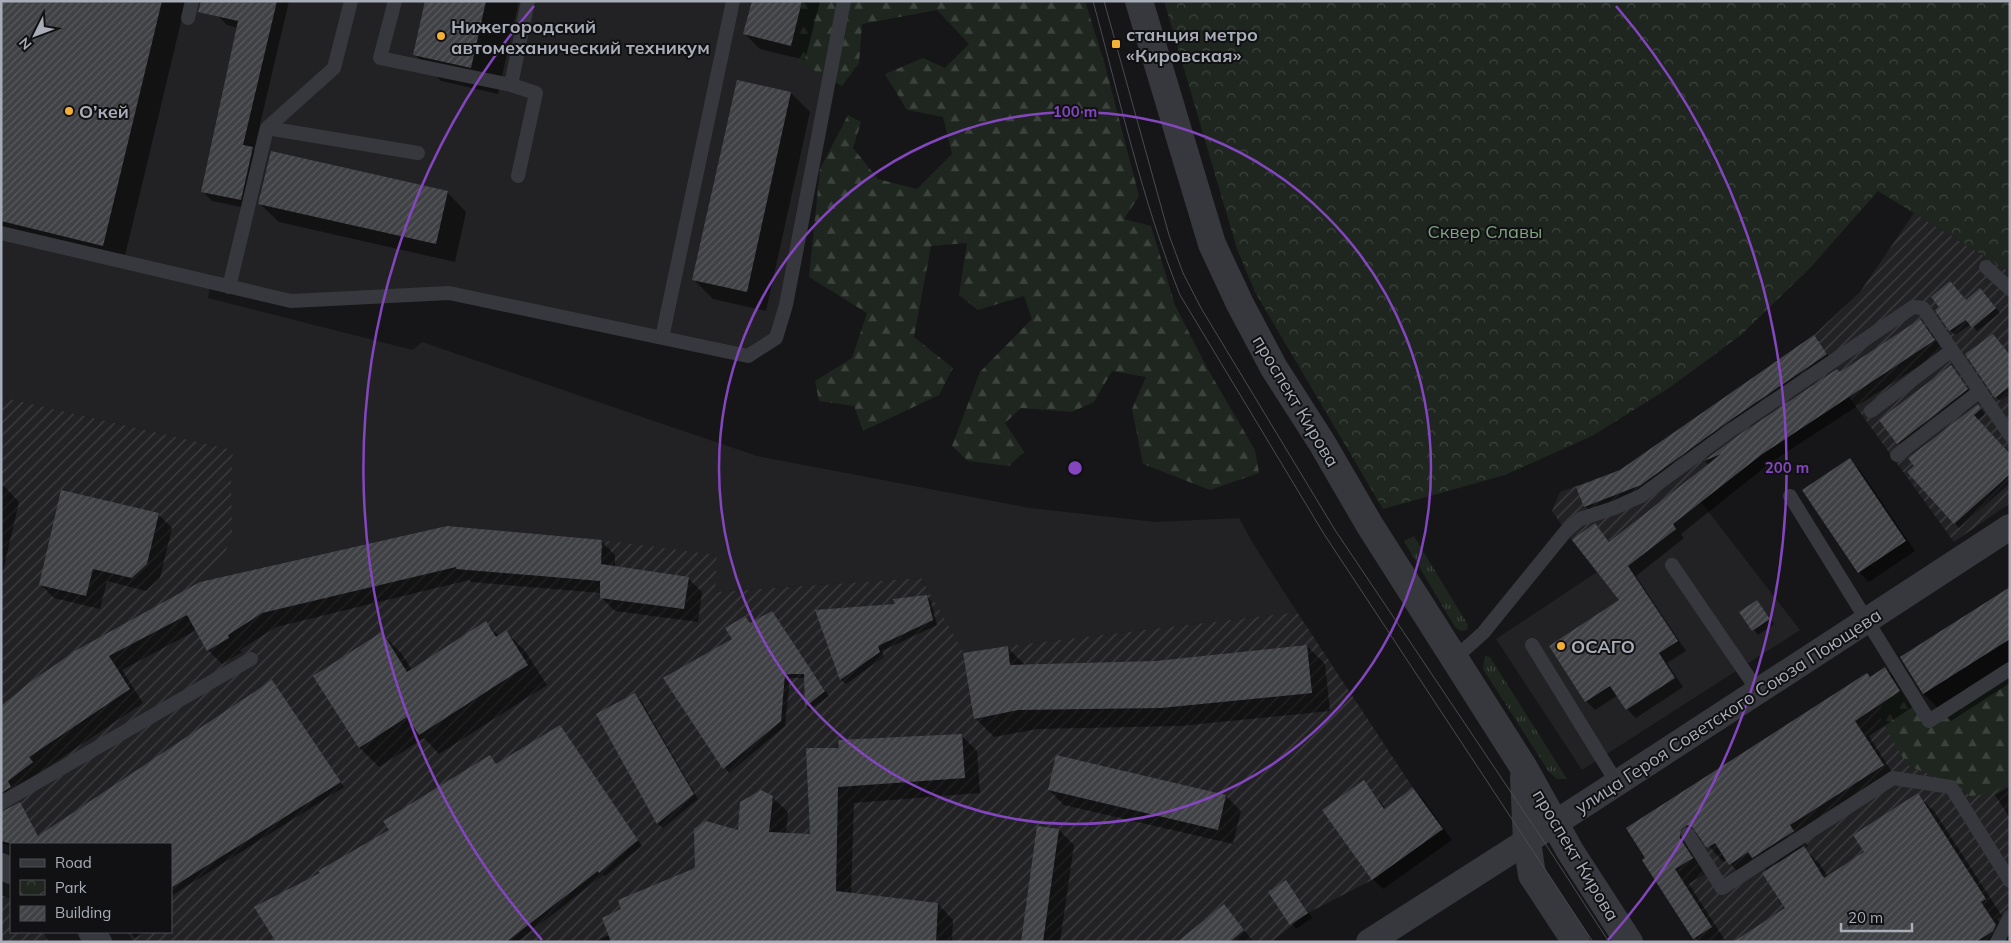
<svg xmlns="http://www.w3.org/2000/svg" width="2011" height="943" font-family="Mulish,sans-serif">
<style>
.built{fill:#222225}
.industrial{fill:url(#industrial-furrows)}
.grass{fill:url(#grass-tufts)}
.forest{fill:url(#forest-firs)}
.park{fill:url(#park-crowns)}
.shadow{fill:#0007}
.building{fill:url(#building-hatch)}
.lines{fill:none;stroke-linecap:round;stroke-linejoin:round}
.service{stroke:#37383d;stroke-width:14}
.minor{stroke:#37383d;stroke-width:26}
.tertiary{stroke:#37383d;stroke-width:28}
.tram{stroke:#4a4c52;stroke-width:1}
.ring{fill:none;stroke:#8446be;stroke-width:2.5}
.poi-dot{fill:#f2b134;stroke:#111113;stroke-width:2}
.labels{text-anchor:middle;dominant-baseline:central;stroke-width:4;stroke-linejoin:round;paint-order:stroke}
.poi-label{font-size:18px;font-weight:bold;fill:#a8adb8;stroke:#111113;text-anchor:start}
.park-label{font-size:18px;fill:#7fa381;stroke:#111113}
.street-label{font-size:18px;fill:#a8adb8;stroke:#111113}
.centre{fill:#8446be;stroke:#111113;stroke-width:2.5}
.ring-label{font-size:15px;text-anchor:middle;font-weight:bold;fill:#8446be;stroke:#111113;stroke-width:4;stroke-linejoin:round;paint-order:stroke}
</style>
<defs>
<pattern id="industrial-furrows" width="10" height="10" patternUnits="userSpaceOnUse" patternTransform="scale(1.25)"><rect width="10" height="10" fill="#222225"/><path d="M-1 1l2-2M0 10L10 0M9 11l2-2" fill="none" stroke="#3f3f43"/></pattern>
<pattern id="grass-tufts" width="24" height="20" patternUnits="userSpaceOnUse" patternTransform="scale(1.25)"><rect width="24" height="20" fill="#1e261f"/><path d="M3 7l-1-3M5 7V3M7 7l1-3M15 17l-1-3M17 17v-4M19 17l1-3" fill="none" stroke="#3c433d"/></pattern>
<pattern id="forest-firs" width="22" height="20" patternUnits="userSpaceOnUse" patternTransform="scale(1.25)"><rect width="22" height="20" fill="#1e261f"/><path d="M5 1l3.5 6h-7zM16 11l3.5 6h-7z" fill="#3c433d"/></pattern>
<pattern id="park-crowns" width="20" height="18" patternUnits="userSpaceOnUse" patternTransform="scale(1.25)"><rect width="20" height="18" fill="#1e261f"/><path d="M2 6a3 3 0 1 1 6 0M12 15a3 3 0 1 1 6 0" fill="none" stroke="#3c433d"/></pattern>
<pattern id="building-hatch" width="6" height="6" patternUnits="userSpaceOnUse" patternTransform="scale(1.25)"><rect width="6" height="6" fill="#404145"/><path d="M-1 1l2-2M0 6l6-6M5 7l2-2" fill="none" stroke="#595a5e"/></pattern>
</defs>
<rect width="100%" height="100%" fill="#161618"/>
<path class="built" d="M1 1H844L776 338 748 356 449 293 291 301 211 282 208 298 413 350 422 342 757 456 1030 508 1156 522 1239 518 1254 545 1297 612 1008 646 963 653 921 578 714 592 717 555 447 526 198 582 222 560 233 450 1 397Z
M1701 502 1800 630 1582 770 1496 639 1597 572 1602 578Z"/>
<path class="industrial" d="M1914 213 2010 272V503L1954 542 1849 397 1761 455 1673 524 1676 529 1637 559 1632 554 1602 578 1572 540 1552 511 1560 492 1620 470 1814 335 1860 292Z
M1 397 233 450 231 481 232 531 223 560 200 582 447 526 602 540 717 555 715 592 921 578 964 653 1008 646 1297 612 1413 788 1443 829 1372 880 1308 913 1271 942H133L128 932H171V844H12L1 841Z
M1867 673 1885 701 2010 755V942H1695L1642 860 1645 857 1626 828Z
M1 895 11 899V932H43L49 942H1Z"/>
<path class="grass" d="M1414 536 1468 625 1467 630 1461 631 1455 627 1404 541Z
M1485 656 1490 657 1567 779H1557L1549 772 1483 669Z"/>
<path class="forest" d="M797 1H1085L1105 65 1139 196 1124 219 1151 226 1175 305 1206 366 1255 450 1259 473 1210 490 1143 464 1132 409 1146 377 1112 371 1094 402 1072 412 1021 408 1005 423 1024 452 1009 466 968 461 952 446 980 372 1032 319 1024 296 978 310 959 295 967 243 931 246 914 337 953 368 939 395 863 431 854 406 819 401 815 381 852 358 867 313 809 277 820 169 848 115 861 122 853 148 878 179 917 189 952 154 943 117 907 110 885 74 923 58 945 68 969 44 937 10 862 24 859 63 842 86 799 62 794 7Z
M2010 663V782L1992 793 1970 796 1955 781 1938 778 1907 765 1880 718 1883 686 1895 679 1932 714Z"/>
<path class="park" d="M1164 1H2010V272L1878 191 1811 267 1741 335 1669 388 1592 436 1505 475 1383 509 1255 292 1237 249Z"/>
<path class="shadow" d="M1 1H186L123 264 1 235Z
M220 1H289L254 150 263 158 251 209 212 201 202 191 238 28 227 25 217 15Z
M426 1H519L498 94 441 81 414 54Z
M753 1H820L805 60 760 49 745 34Z
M791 93 810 112 766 311 713 299 694 280Z
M447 192 466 212 455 262 279 222 259 203Z
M1985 295 2000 313 1977 331 1971 324 1955 335 1950 330 1966 302Z
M1920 321 1929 330 1943 350 1770 463 1681 534 1684 538 1636 576 1686 651 1667 663 1683 687 1636 718 1627 709 1618 695 1595 710 1586 701 1550 647 1621 600 1595 525 1611 543 1709 465 1705 461 1737 438Z
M1814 336 1831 359 1646 490 1590 511 1585 506 1621 471Z
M2010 353V394L2000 401 1996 397Z
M1951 367 1972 394 1903 448 1898 443Z
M1978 405 1985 414 1978 420 2010 456V483L1959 528 1909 472Z
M1850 460 1860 470 1915 551 1869 582 1859 572 1804 491Z
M1 486 5 487 19 502 1 580Z
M158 514 172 528 160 578 146 591 107 581 100 609 54 598 40 584Z
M601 541 615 555V567L688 578 702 592 698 622 615 611 601 597V593L471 582 469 580 276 627 240 650 242 652 222 664 208 650 197 630 122 670 143 703 42 771 46 776 14 801 1 789V708L201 583Z
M2010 588V683L1951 721 1924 694 1902 658Z
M926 596 931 601 937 625 882 651 884 657 846 684 841 680 816 611 897 606Z
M1757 601 1774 624 1758 635 1741 612Z
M772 613 829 696 810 710 806 706 805 678H790L785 726 729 773 665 678 734 639 745 617 751 624Z
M486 623 499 636 506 632 525 651 547 685 439 754 424 738 379 767 360 748 382 634 401 653 412 670Z
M1307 646 1325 664 1330 711 1180 726 1037 729 994 737 975 718 1007 647 1026 666 1156 662Z
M1885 668 1900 683 1914 706 1869 736 1897 780 1804 840 1808 846 1804 849 1820 864 1828 877 1866 852 1917 795 1934 811 2002 916 1997 919 2010 938V942H1741L1786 908 1767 871 1763 867 1744 879 1727 860 1723 862 1703 839 1695 844 1706 873 1689 884 1726 942H1698L1644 860 1647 858 1627 828Z
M272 682 344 787 171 896V844H11V846L1 843V825L29 823 39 836Z
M635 694 640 699 698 799 663 828 658 824 598 715Z
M564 732 642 846 605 876 603 875 517 942H277L321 874 391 830 490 756 497 765Z
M961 735 977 751 980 793 854 803 851 894 938 904 953 920 952 942H593L610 935 697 869 739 831 772 797 788 812 786 834 811 835 841 749Z
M1363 782 1386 809 1413 790 1423 799 1452 840 1383 889 1373 879Z
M2010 786V818L1995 795Z
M1049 790 1226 796 1241 811 1233 844 1064 805Z
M1059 830 1074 845 1060 942H1022Z
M1290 886 1312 918 1296 929 1269 892Z
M1224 906 1253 941 1179 942Z
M130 932H146L135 938Z"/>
<path class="building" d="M1 1H162L103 246 1 221Z
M201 1H277L243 145 253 147 241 200 201 192 238 21 198 12Z
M425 1H486L471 68 413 55Z
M752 1H802L791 46 743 34Z
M737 80 791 92 747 292 692 280Z
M271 151 448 191 436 244 258 204Z
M1950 281 1966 300 1980 288 1996 308 1972 328 1966 320 1949 331 1935 310 1939 307 1931 297Z
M1920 319 1935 340 1761 455 1673 524 1676 529 1628 566 1678 641 1659 653 1675 678 1626 710 1610 686 1585 702 1549 646 1619 600 1572 540 1595 523 1609 542 1721 454 1704 461 1736 437 1837 369 1840 372Z
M1993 334 2010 355V386L1995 398 1965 354Z
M1814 335 1827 354 1726 423 1641 485 1584 507 1576 487 1620 470Z
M1951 365 1968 389 1897 444 1879 420Z
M1978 404 1981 409 1974 415 2010 454V474L1954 524 1907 472 1914 466 1908 458Z
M1850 458 1906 541 1858 573 1802 490Z
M61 490 159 513 147 564 132 578 93 569 86 596 39 585Z
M447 526 602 540 601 564 689 577 684 609 600 598V581L456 569V567L262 613 228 635 229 638 207 651 187 615 109 656 130 689 29 757 33 762 8 781 11 787 1 793V706L29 683 75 651 200 582Z
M2010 587V639L1923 694 1900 657Z
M927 595 933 620 878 646 880 652 840 680 815 610 895 604 893 599Z
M1757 600 1770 619 1752 631 1739 612Z
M772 611 825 691 805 707 804 674H785L781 721 723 769 663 678 732 639 725 628 745 616 750 623Z
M486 621 496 637 506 630 528 665 419 735 407 717 359 748 313 676 382 632 407 672Z
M1307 645 1312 693 1161 708 1018 710 974 719 963 653 1008 646 1010 665 1156 661Z
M1885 667 1900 691 1855 721 1884 765 1790 825 1794 831 1752 858 1748 852 1729 865 1715 843 1707 848 1692 827 1687 825 1681 830 1680 838 1693 858 1675 869 1712 927 1693 939 1642 860 1645 858 1626 828 1867 673 1870 677Z
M272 680 341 782 171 888V844H12L1 841V812L20 802 38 836Z
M635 693 694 794 657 824 596 714Z
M560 725 638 840 599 873 598 871 506 942H276L254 907 320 873 318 871 389 830 383 821 490 755 496 764Z
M962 734 965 778 838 787 836 891 938 903 936 942H611L602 918 621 909 618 900 695 868 694 829 706 821 738 830 740 802 761 790 773 796 769 832 810 834 806 748H839L838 740Z
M1056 755 1226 795 1218 830 1048 790Z
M1364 780 1384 809 1413 788 1443 829 1372 880 1322 810Z
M1918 793 1986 899 1981 902 1996 925 1993 931 1976 942H1733L1785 908 1762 873 1804 846 1824 878 1864 852 1853 835Z
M1037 826 1059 829 1043 942H1021Z
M1286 880 1308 913 1290 925 1268 892Z
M1224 904 1244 930 1230 942H1177Z"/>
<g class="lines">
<path class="service" d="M395 1 380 58 511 85 528 1
M188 18 192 1
M511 85 536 93 518 176
M267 128 418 153
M1 233 291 301 449 293 748 356 776 338 786 305 844 1
M1986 267 2010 289
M229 287 267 128 334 68 351 1
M662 338 733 1
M1871 411 1952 350
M1897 455 1980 391
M1790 496 1929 721 2010 669
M1672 565 1758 691
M1532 645 1617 783
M1456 657 1483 633 1566 531 1580 519 1614 508 1641 496 1731 430 1913 307 1923 308 2010 435
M1 803 251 659
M1688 834 1722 888 1893 778 1951 787 2010 881
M1997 942 2010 917"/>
<path class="minor" d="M1 866 11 871
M91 932 99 942
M1369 942 1591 800 2010 527"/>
<path class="tertiary" d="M1139 1 1212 244 1240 304 1274 368 1322 443 1369 524 1524 768 1570 851 1629 942
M1524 777 1527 841 1532 875 1576 942"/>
<path class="tram" d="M1093 1C1120 100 1142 200 1180 295L1324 534 1593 942
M1104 1 1169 235 1183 273 1201 308 1335 530 1539 834 1609 942"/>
</g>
<g class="ring">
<circle cx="1075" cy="468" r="356"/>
<path d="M542 940A712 712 0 0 1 534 6M1616 6A712 712 0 0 1 1608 940"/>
</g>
<g class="poi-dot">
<circle cx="441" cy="36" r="5"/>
<rect x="1111" y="39" width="10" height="10" rx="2.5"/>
<circle cx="69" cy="111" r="5"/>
<circle cx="1561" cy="646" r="5"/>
</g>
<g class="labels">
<g class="poi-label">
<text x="451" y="26">Нижегородский<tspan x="451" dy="21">автомеханический техникум</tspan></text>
<text x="1126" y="34">станция метро<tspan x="1126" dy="21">«Кировская»</tspan></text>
<text x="79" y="111">О’кей</text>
<text x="1571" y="646">ОСАГО</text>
</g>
<g class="park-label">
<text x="1485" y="231">Сквер Славы</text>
</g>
<g class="street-label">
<text transform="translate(1296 401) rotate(59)">проспект Кирова</text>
<text transform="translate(1728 711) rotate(-33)">улица Героя Советского Союза Поющева</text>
<text transform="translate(1576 855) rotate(59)">проспект Кирова</text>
</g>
</g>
<circle cx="1075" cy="468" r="8" class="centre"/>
<g class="ring-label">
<text x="1075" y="117">100 m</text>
<text x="1787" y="473">200 m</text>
</g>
<rect width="2011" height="943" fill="none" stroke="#a8adb8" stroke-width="5"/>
<rect x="10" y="843" width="162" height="90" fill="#111113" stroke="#4d4f55"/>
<rect x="20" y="859" width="25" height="8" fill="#37383d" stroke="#4d4f55"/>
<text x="55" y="868" font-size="15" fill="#a8adb8">Road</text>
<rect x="20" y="880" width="25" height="15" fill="url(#park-crowns)" stroke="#4d4f55"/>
<text x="55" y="893" font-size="15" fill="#a8adb8">Park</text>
<rect x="20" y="906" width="25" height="15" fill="url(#building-hatch)" stroke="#4d4f55"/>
<text x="55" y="918" font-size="15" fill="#a8adb8">Building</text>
<g transform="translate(35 35) rotate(228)" stroke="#111113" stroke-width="4" paint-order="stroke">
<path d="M0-4L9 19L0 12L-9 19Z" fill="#a8adb8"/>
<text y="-8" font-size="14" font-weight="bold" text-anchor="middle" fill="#a8adb8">N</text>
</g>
<path d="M1841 923v8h71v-8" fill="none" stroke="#a8adb8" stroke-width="2.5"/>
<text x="1848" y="923" font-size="15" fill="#a8adb8" stroke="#111113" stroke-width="4" paint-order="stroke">20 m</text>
</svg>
